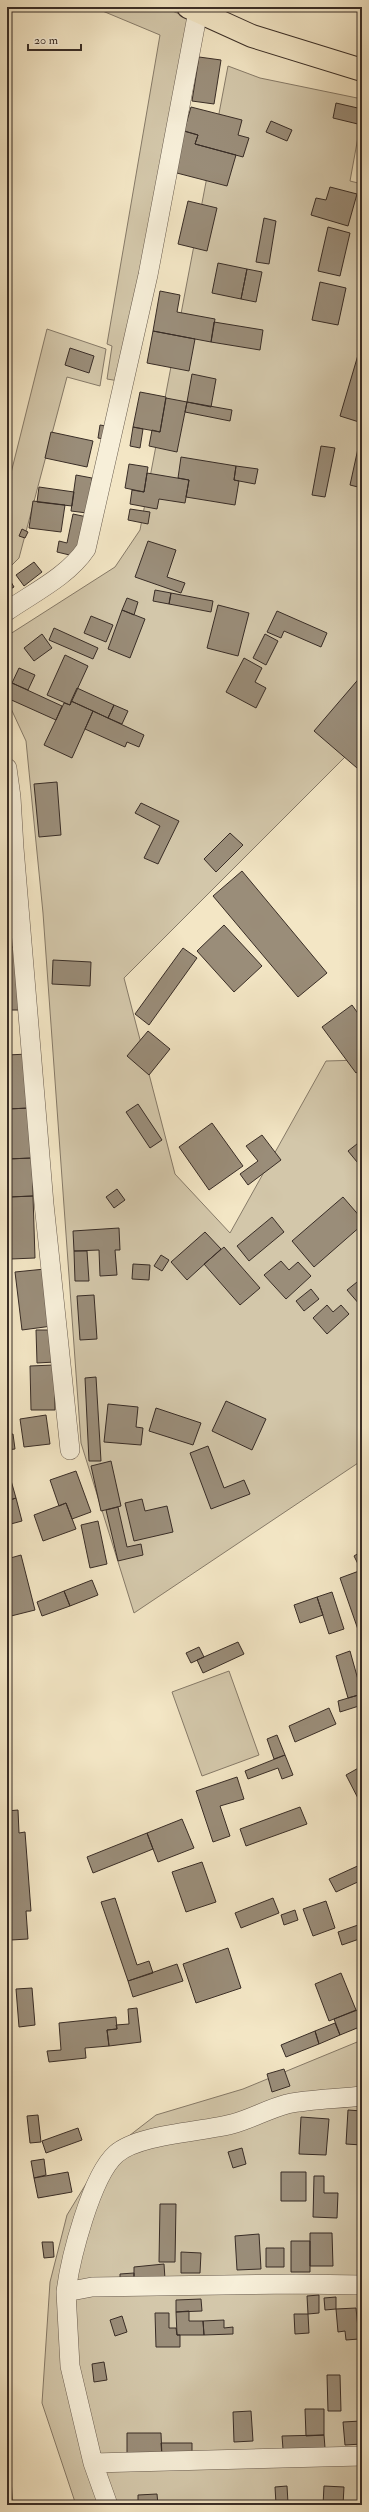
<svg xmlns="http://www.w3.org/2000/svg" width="369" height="2512" font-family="'IM FELL Double Pica',serif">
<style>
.green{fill:#d3c7aa;stroke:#867a68}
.building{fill:#9a8d79;stroke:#392d26}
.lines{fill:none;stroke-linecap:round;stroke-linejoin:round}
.minor-casing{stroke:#685b4e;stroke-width:20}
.major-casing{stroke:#392d26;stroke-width:24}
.minor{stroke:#f7efd9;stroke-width:19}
.major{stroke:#f3e6c5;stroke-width:22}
</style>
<rect width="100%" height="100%" fill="#f3e6c5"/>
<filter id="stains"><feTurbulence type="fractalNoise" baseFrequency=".005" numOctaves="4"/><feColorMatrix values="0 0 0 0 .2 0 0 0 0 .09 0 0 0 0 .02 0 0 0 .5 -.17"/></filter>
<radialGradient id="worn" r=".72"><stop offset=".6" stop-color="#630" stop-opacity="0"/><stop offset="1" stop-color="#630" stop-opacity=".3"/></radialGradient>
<path class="green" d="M93 7H162L190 18 125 382 107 379 112 346 107 344 160 35Z
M228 66 260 78 362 99V115L350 181 362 184V740L124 978 175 1174 230 1233 326 1061 362 1060V1455L358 1463 134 1613 81 1443 43 913 26 741 7 700V636L115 567 140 530Z
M47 329 106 349 100 386 67 377 19 558 7 570V489Z
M229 1671 259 1755 202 1776 172 1692Z
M362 2040V2505H76L42 2403 50 2282 67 2215 103 2156 156 2115 243 2089Z
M7 2430 13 2505H7Z"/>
<path class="building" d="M199 57 221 60 214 104 192 101Z
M336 103 362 109V125L333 118Z
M191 107 242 120 238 135 249 138 243 157 195 144 198 135 184 131Z
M271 121 292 130 287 141 266 132Z
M184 131 198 135 195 144 236 155 227 186 173 172Z
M330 187 357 194 348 226 311 215 316 198 326 200Z
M188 201 217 208 207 251 178 244Z
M264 218 276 221 269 264 256 262Z
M328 227 350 233 340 276 318 271Z
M218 263 247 269 241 299 212 293Z
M247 269 262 272 256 302 241 299Z
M320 282 346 288 338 325 312 320Z
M160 291 180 295 177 312 215 319 211 342 153 331Z
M214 322 263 330 260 350 211 342Z
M153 331 195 339 189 371 147 363Z
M70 348 94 356 89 373 65 365Z
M358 355 362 356V411L359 422 340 416Z
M192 374 216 379 211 407 187 402Z
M140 392 166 397 160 432 133 427Z
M166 398 187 402 177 452 149 446 152 430 160 432Z
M187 402 232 410 230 421 185 412Z
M100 425 106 426 104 439 98 438Z
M133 427 143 429 140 448 130 446Z
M51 432 93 441 87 467 45 458Z
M359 444H362V488L350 485Z
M321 446 335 448 325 497 312 495Z
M181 457 236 466 234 480 239 481 235 505 186 497 189 480 178 478Z
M129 464 148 467 144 492 125 488Z
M236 466 258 469 255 484 234 480Z
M147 473 189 480 185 503 159 499 157 509 130 504 132 490 144 492Z
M76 475 92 478 87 513 71 511Z
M39 487 74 492 72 506 37 502Z
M33 501 65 505 61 532 29 528Z
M130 509 150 512 148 524 128 520Z
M73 514 87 517 78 557 57 552 59 541 67 543Z
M22 529 28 532 25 538 19 536Z
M148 541 176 550 167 577 185 583 181 593 135 577Z
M34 562 42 572 24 586 16 575Z
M11 582 14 587 7 591V584Z
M155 590 171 593 169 604 153 601Z
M171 593 213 601 211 612 169 604Z
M127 598 138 602 134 615 122 610Z
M218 605 249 613 238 656 207 648Z
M122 610 145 619 130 658 108 649Z
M277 611 327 633 321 647 284 631 281 638 267 632Z
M91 616 113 625 106 642 84 633Z
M54 628 98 648 93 659 49 640Z
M42 634 52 648 34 661 24 648Z
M265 634 278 641 266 665 253 658Z
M65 655 88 666 70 705 47 695Z
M244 658 262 668 255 682 266 688 256 708 226 692Z
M19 668 35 675 28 690 12 683Z
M362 675V762L357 768 314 731Z
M12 683 62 706 56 720 7 698Z
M77 688 114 705 108 718 71 701Z
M71 701 93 711 72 758 44 745 64 703 70 705Z
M114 705 128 711 122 724 108 718Z
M93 711 144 735 139 747 127 742 125 747 85 729Z
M57 782 61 835 39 837 34 784Z
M141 803 179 821 158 864 144 858 160 826 135 813Z
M230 833 243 845 216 872 204 859Z
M242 871 327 973 298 997 213 896Z
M7 886H13L15 912 7 913Z
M7 921H19V947H7Z
M224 925 262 966 234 992 197 951Z
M7 947H19L20 1010H7Z
M183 948 197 958 149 1025 135 1014Z
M53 960 91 962 90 986 52 984Z
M352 1005 362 1019V1069L356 1073 322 1027Z
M148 1031 170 1049 149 1075 127 1056Z
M28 1054 30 1108 7 1109V1055Z
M138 1104 162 1140 150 1148 126 1112Z
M30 1108 32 1158 7 1159V1109Z
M212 1123 243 1166 209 1190 179 1147Z
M262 1135 281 1160 248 1185 240 1174 258 1161 246 1146Z
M362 1140V1168L348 1151Z
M32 1158 33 1196 9 1197 7 1159Z
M117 1189 125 1200 114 1208 106 1197Z
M33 1196 35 1258 11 1259 9 1197Z
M343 1197 362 1219V1225L314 1267 292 1241Z
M272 1217 284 1232 249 1261 237 1246Z
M119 1228 120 1250H115L117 1275 100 1276 99 1250 74 1251 73 1231Z
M205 1232 221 1249 187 1280 171 1262Z
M224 1247 260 1288 240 1305 204 1264Z
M74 1251H87L89 1281H75Z
M161 1255 169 1260 162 1271 154 1266Z
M281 1261 289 1270 298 1262 311 1276 286 1299 264 1275Z
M133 1264 150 1265 149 1280 132 1279Z
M45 1269 52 1326 22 1330 15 1272Z
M362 1278V1303L360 1305 347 1290Z
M311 1289 319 1299 304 1311 296 1301Z
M94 1295 97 1339 80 1340 77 1296Z
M327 1305 333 1312 341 1305 349 1314 327 1334 313 1318Z
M36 1330H53L55 1362 37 1363Z
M54 1365 55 1410H31L30 1366Z
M96 1377 101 1461H89L85 1378Z
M226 1401 266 1419 252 1450 212 1431Z
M108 1404 138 1407 136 1427 143 1428 141 1445 104 1442Z
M156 1408 201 1423 193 1445 149 1431Z
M46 1415 50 1444 24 1447 20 1419Z
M13 1434 15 1449 7 1450V1435Z
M208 1446 224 1488 244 1480 250 1494 211 1509 190 1453Z
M111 1461 121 1506 101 1511 91 1466Z
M76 1471 91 1512 72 1519 66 1503 59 1506 50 1480Z
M10 1477 16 1498 7 1501V1478Z
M16 1498 22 1521 7 1525V1501Z
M142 1499 145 1511 167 1506 173 1532 134 1541 125 1503Z
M66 1503 76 1529 43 1541 34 1515Z
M118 1507 127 1547 141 1544 143 1555 118 1561 106 1510Z
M98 1521 107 1564 90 1568 81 1525Z
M362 1551V1564L359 1566 354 1556Z
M21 1555 35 1610 7 1617V1559Z
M359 1571 362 1578V1641L340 1578Z
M92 1580 98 1595 70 1606 64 1591Z
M64 1591 70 1606 42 1616 37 1602Z
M332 1592 344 1629 329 1634 317 1597Z
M317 1597 323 1615 300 1623 294 1605Z
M238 1642 244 1654 203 1673 197 1660Z
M199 1647 204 1657 191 1663 186 1653Z
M350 1651 362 1694 348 1698 336 1656Z
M362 1694V1705L340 1712 338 1701Z
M329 1708 336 1724 295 1742 289 1726Z
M277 1735 285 1755 274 1759 267 1739Z
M285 1755 293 1775 282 1779 278 1768 248 1779 245 1771Z
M362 1766V1806L346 1775Z
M237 1777 244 1799 220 1806 230 1836 213 1842 196 1791Z
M300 1807 307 1824 246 1846 240 1829Z
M18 1810 19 1833 25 1832 31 1911H26L28 1939 11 1940 7 1876V1811Z
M182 1819 194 1848 158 1862 147 1833Z
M147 1833 153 1849 93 1873 87 1857Z
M202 1862 216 1902 186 1912 172 1872Z
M362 1864V1880L336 1892 329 1879Z
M115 1898 137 1965 149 1961 153 1973 128 1981 101 1902Z
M273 1898 279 1913 241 1928 235 1913Z
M326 1901 335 1928 313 1936 303 1909Z
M295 1910 298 1920 284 1925 281 1915Z
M358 1925 362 1938 342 1945 338 1932Z
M228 1948 241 1988 196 2003 183 1964Z
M177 1964 183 1981 133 1997 128 1981Z
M341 1973 356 2010 329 2021 315 1984Z
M32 1988 35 2025 19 2027 16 1989Z
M137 2008 141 2042 109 2046 107 2030 117 2029 116 2025 129 2024 128 2009Z
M360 2009 362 2026 340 2035 334 2019Z
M116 2017 117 2029 107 2030 109 2046 85 2048 86 2058 49 2062 47 2051 61 2050 59 2023Z
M335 2023 340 2035 319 2044 315 2031Z
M315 2031 319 2044 286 2057 281 2045Z
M284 2069 290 2086 272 2092 267 2074Z
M348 2110 362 2111V2145L346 2144Z
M38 2115 41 2142 30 2143 27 2116Z
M301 2117 329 2119 326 2155 299 2154Z
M78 2128 82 2140 46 2153 42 2141Z
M242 2148 246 2164 233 2168 228 2152Z
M44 2159 46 2175 34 2178 31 2161Z
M68 2172 72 2192 38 2198 34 2178Z
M281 2172H306V2201H281Z
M314 2176H324V2193H338L337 2218 313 2217Z
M160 2204H176L175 2262H159Z
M310 2233H332L333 2266H310Z
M259 2234 261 2269 237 2270 235 2236Z
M291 2241H310V2272H291Z
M42 2242H53L54 2257 44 2258Z
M266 2248H284V2267H266Z
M181 2252 201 2253 200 2273H181Z
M164 2264 165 2279 134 2281V2267Z
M134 2273V2281L120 2282V2274Z
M319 2295V2313L308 2314 307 2296Z
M336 2297V2309L325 2310 324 2298Z
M201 2299 202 2311 176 2312V2300Z
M356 2308 359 2339 346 2340 345 2331 338 2332 336 2309Z
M189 2311V2321H203L204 2335H177L176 2312Z
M155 2313H169V2328H176L177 2335H180V2347H156Z
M294 2314H308L309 2333 295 2334Z
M122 2316 127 2332 115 2336 110 2320Z
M224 2320V2328L233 2327V2334L204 2335 203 2321Z
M104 2362 107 2380 94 2382 92 2364Z
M327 2375H340L341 2411H328Z
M305 2409H324V2435L306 2436Z
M251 2411 253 2441 234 2442 233 2412Z
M361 2421 362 2444 345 2445 343 2422Z
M127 2433H161L162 2457H127Z
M324 2435 325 2448 283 2449 282 2436Z
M161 2443H192V2457H162Z
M287 2486 288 2503 276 2504 275 2487Z
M324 2486 344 2487 343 2505H323Z
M157 2494 158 2505H138V2495Z"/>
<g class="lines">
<defs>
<path id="minor" d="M7 611C33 593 68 576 86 549L148 275 198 11
M7 768 11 797 14 848 44 1204 70 1450
M362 2285 296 2284 92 2287 66 2292 70 2366 93 2463 362 2456
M66 2292C70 2260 91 2176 116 2154 139 2134 202 2132 232 2124 251 2119 268 2109 287 2104 311 2099 337 2099 362 2096
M93 2463 108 2505"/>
<path id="major" d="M188 7 252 36 362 70"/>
</defs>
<use href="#minor" class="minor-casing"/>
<use href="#major" class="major-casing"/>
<use href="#minor" class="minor"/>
<use href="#major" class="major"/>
</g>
<rect width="369" height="2512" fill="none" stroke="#f3e6c5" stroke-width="24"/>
<rect x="8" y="8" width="353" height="2496" fill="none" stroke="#392d26" stroke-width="2"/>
<rect x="12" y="12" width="345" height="2488" fill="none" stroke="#392d26"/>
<path d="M28 44v6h53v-6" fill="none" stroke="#392d26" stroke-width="2"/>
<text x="34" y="44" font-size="12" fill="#392d26" stroke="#f7efd9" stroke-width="3" paint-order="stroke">20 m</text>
<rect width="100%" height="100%" filter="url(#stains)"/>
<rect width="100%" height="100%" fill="url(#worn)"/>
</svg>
